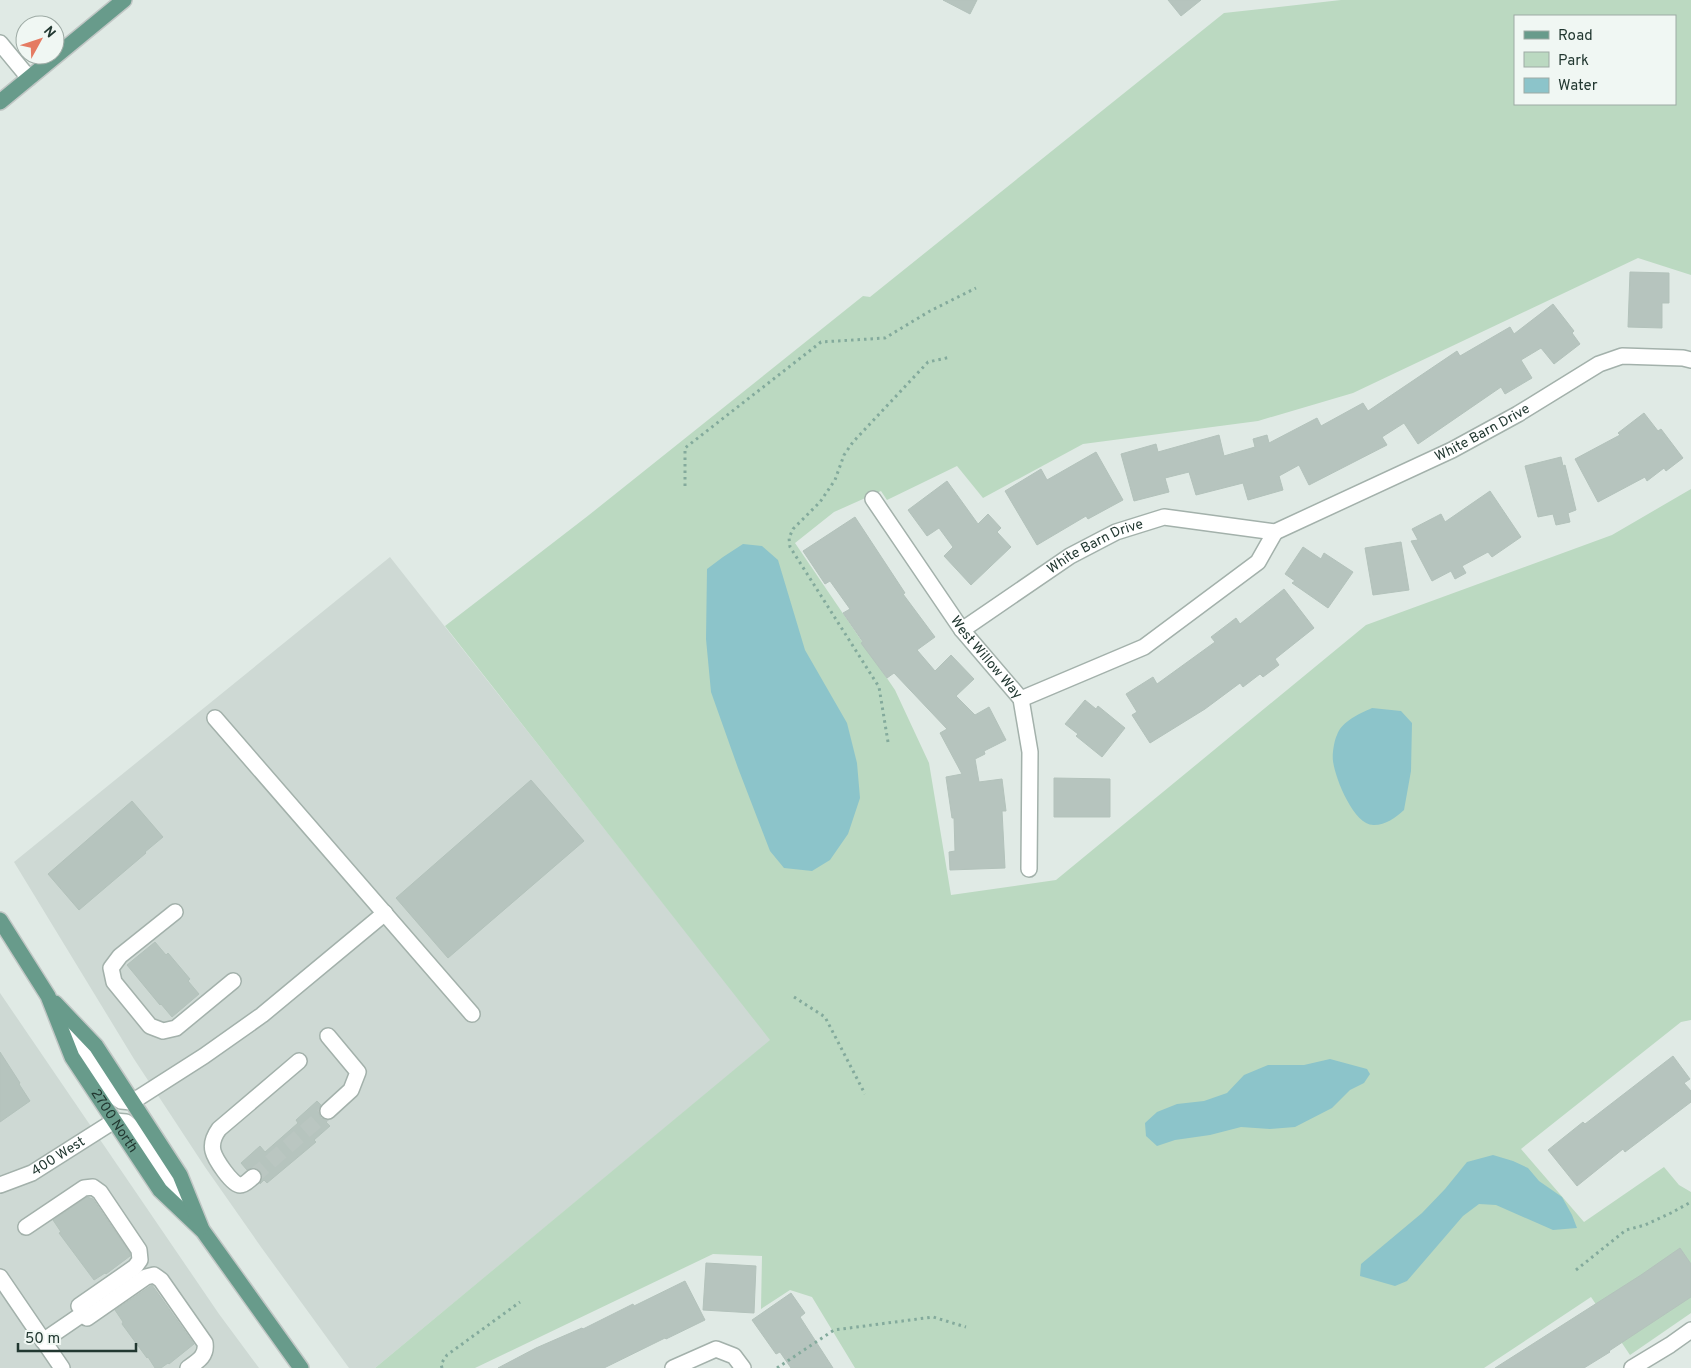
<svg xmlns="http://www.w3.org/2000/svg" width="1691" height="1368" font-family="Overpass,sans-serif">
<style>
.built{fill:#ced9d4}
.green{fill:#bbd9c1;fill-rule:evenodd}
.water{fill:#8cc4ca}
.building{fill:#b6c4be;stroke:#b3c2bb}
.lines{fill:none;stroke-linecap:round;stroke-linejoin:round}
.minor-tunnel{stroke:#bac6c1;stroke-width:15;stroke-dasharray:15 8;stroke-linecap:butt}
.minor-casing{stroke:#a3b1ab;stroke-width:18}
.major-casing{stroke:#c1c7c5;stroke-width:18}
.path{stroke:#83aa9c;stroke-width:3;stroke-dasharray:2.5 4;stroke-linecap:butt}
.minor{stroke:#fff;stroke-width:15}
.major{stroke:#689b8b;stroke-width:15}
.labels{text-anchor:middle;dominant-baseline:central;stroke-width:4.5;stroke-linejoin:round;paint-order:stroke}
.street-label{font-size:14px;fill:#223831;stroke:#f0f7f3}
</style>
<rect width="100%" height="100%" fill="#e0eae5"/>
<path class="built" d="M390 557 771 1040 375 1368H349L261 1247 205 1167 134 1059 14 862Z
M0 993 219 1314 259 1368H0Z"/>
<path class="green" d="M1341 0H1691V275L1638 258 1353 393 1258 421 1083 444 983 498 957 466 887 500 881 491 834 512 795 543 895 690 929 763 951 895 1056 880 1366 625 1612 535 1691 489V1020L1681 1022 1521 1149 1584 1222 1664 1167 1679 1185 1691 1192V1313L1630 1355 1591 1297 1484 1368H855L812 1297 790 1290 761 1309 762 1256 713 1254 475 1368H375L770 1040 445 626 589 515 863 296 870 297 1224 13ZM1515 16H1675V104H1515Z"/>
<path class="water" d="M743 544 762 546 778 560 805 650 847 723 857 763 860 798 848 834 830 860 812 871 784 868 770 851 738 768 711 692 706 639 707 569 723 557Z
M1372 708 1401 711 1412 723 1411 771 1404 810C1395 818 1386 825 1374 825 1354 826 1335 778 1333 761 1332 755 1334 741 1337 735 1342 721 1359 714 1372 708Z
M1330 1059 1367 1069 1370 1074 1364 1083 1350 1090 1332 1108 1295 1127 1270 1129 1241 1127 1210 1135 1175 1140 1157 1146 1146 1136 1145 1123 1157 1112 1177 1104 1204 1101 1227 1093 1244 1075 1268 1065H1304Z
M1493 1155 1513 1161 1528 1168 1539 1181 1562 1197 1572 1215 1577 1228 1553 1230 1496 1205 1479 1204 1463 1216 1407 1281 1395 1286 1360 1276 1361 1264 1422 1213 1445 1189 1467 1162Z"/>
<path class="building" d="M943 0H977L970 14Z
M1168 0H1201L1181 16Z
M1630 272 1669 273V303H1662V328L1628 327Z
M1553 304 1574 331 1572 333 1580 344 1554 364 1541 348 1521 360 1532 378 1505 394 1501 387 1418 444 1404 423 1382 437 1387 445 1309 485 1299 465 1279 476 1283 490 1248 500 1243 483 1196 495 1189 472 1165 478 1169 492 1134 501 1121 454 1156 444 1158 452 1219 435 1224 456 1255 447 1253 439 1267 435 1269 443 1317 418 1321 426 1363 403 1368 411 1457 351 1460 356 1510 327 1514 334Z
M1644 413 1658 431 1661 429 1683 458 1666 471 1664 468 1647 481 1645 477 1598 502 1575 459 1620 435 1618 433Z
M1096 452 1123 500 1088 519 1086 516 1037 545 1005 491 1041 469 1047 480Z
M1561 457 1563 466 1565 465 1576 510 1568 513 1570 522 1556 525 1553 514 1538 517 1525 466Z
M947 481 978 524 988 514 1001 528 997 532 1011 547 971 585 944 556 953 547 939 528 927 536 908 510Z
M1490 491 1521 537 1492 557 1488 552 1462 566 1466 573 1455 579 1451 571 1432 581 1411 541 1418 540 1412 529 1441 514 1445 522Z
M855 517 905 593 903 594 935 637 917 650 935 671 951 655 974 679 956 696 975 715 989 707 1006 740 984 751 985 754 975 759 979 782 1002 779 1006 811H1002L1005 868 950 870 949 852 955 851 954 818H952L946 777 962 774 940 733 947 729 894 673 887 678 861 643 863 642 843 613 850 609 830 581 825 584 803 551Z
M1401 542 1409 590 1373 595 1365 548Z
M1303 547 1321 559 1324 553 1353 572 1328 608 1292 583 1295 581 1285 574Z
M1284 589 1314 628 1275 659 1279 665 1263 677 1260 674 1243 687 1240 683 1205 709 1150 743 1132 715 1137 712 1126 694 1153 677 1157 684 1215 642 1211 637 1236 618 1240 624Z
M1085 700 1096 709 1098 706 1125 728 1102 757 1076 736 1078 734 1065 724Z
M1054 778 1110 779V817H1054Z
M531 780 584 841 448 958 396 898Z
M132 801 163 837 145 852 146 853 79 910 48 874Z
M155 942 166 955 168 953 190 979 188 981 199 994 172 1017 161 1004 160 1005 127 965Z
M0 1052 20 1083 19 1084 30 1101 0 1122Z
M1673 1056 1690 1079 1684 1083 1691 1091V1102L1625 1152 1623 1149 1577 1186 1548 1150 1583 1122 1585 1124Z
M317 1101 321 1105 319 1113 321 1118 328 1120 326 1122 330 1126 314 1140 316 1142 267 1183 264 1180 260 1184 262 1176 260 1171 252 1168 247 1170 241 1163 260 1146 265 1152 298 1123 296 1120Z
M87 1197 93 1199 130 1253V1256L106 1274 105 1273 94 1280 59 1233 61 1232 53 1220Z
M1680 1248 1691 1264V1297L1609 1351 1610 1352 1584 1368H1495L1641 1275Z
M706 1263 756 1266 754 1313 703 1310Z
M685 1281 705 1320 666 1339 665 1338 604 1368H498L536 1348 582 1328 583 1329 633 1304 634 1306Z
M152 1285 194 1344 169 1364 168 1363 161 1368H155L148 1357 147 1358 122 1324 123 1322 115 1310Z
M791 1293 805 1313 800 1317 833 1368H791L780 1352 776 1354 752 1320Z"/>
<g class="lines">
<path class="minor-tunnel" d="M253 1177 328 1111"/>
<defs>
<g id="minor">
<path d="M0 43 29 78"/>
<path id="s1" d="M873 499 962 630 1021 699 1030 752 1029 869"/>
<path id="s2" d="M962 630 1070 556 1116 532 1164 517 1275 532 1452 450 1518 414 1599 364 1622 356 1683 358 1691 360"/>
<path d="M1021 699 1144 647 1258 562 1275 532"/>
<path d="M215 718 472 1014"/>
<path d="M175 912 120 956 111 968 114 982 150 1026 163 1031 176 1028 233 981"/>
<path d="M59 1013 111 1094 121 1101 132 1102 204 1056 262 1015 385 913"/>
<path d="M328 1111 351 1090 358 1072 328 1036"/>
<path d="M253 1177C249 1180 245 1185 240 1185 232 1185 215 1159 213 1151 211 1143 214 1136 219 1129L299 1061"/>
<path id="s3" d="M0 1185 32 1173 114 1121 126 1122 133 1128 194 1218"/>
<path d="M26 1227 84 1188 93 1187 100 1192 139 1250 140 1260 135 1267 79 1306"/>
<path d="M0 1277 62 1368"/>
<path d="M87 1318 146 1277 154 1275 161 1280 205 1343C207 1356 198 1361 188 1368"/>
<path d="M43 1341 84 1313"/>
<path d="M673 1368 716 1349 734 1356 743 1368"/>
<path d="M1632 1368 1670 1345 1691 1330"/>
</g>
<g id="major">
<path d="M0 102 124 0"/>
<path id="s4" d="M0 920 48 996 72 1057 160 1190 203 1231 301 1368"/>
<path d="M55 1003 96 1046 180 1175 201 1227"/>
</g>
</defs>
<use href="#minor" class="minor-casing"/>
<use href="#major" class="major-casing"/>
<path class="path" d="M685 486V448L821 342 885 338 930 311 976 288
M888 742 879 687 790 547 789 538 793 529 820 502 835 480 844 455 853 442 928 362 951 357
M794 997 825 1017 865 1094
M1576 1270 1626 1230 1645 1225 1671 1213 1691 1202
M442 1368 441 1364 447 1355 520 1302
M777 1368 834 1330 933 1317 966 1327"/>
<use href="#minor" class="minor"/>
<use href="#major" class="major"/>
</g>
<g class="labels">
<g class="street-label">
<text stroke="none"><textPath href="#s2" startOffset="575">White Barn Drive</textPath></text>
<text stroke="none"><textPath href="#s2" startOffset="158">White Barn Drive</textPath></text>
<text stroke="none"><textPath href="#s1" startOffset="195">West Willow Way</textPath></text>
<text stroke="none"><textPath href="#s4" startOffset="232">2700 North</textPath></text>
<text stroke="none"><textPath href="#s3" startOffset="65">400 West</textPath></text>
</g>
</g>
<rect x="1514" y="15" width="162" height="90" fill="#f0f7f3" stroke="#9eaba5"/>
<rect x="1524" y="31" width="25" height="8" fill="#689b8b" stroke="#9eaba5"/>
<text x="1558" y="40" font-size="15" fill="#223831">Road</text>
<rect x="1524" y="52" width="25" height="15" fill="#bbd9c1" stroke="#9eaba5"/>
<text x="1558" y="65" font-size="15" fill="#223831">Park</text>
<rect x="1524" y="78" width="25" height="15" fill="#8cc4ca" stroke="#9eaba5"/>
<text x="1558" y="90" font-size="15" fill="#223831">Water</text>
<g transform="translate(40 40) rotate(50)"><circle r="24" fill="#f0f7f3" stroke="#9eaba5"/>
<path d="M0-4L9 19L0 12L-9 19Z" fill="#e57b62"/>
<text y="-8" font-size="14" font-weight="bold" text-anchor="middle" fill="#223831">N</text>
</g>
<path d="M18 1343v8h118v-8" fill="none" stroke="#223831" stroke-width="2.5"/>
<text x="25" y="1343" font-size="15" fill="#223831" stroke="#f0f7f3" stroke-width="4" paint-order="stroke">50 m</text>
</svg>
